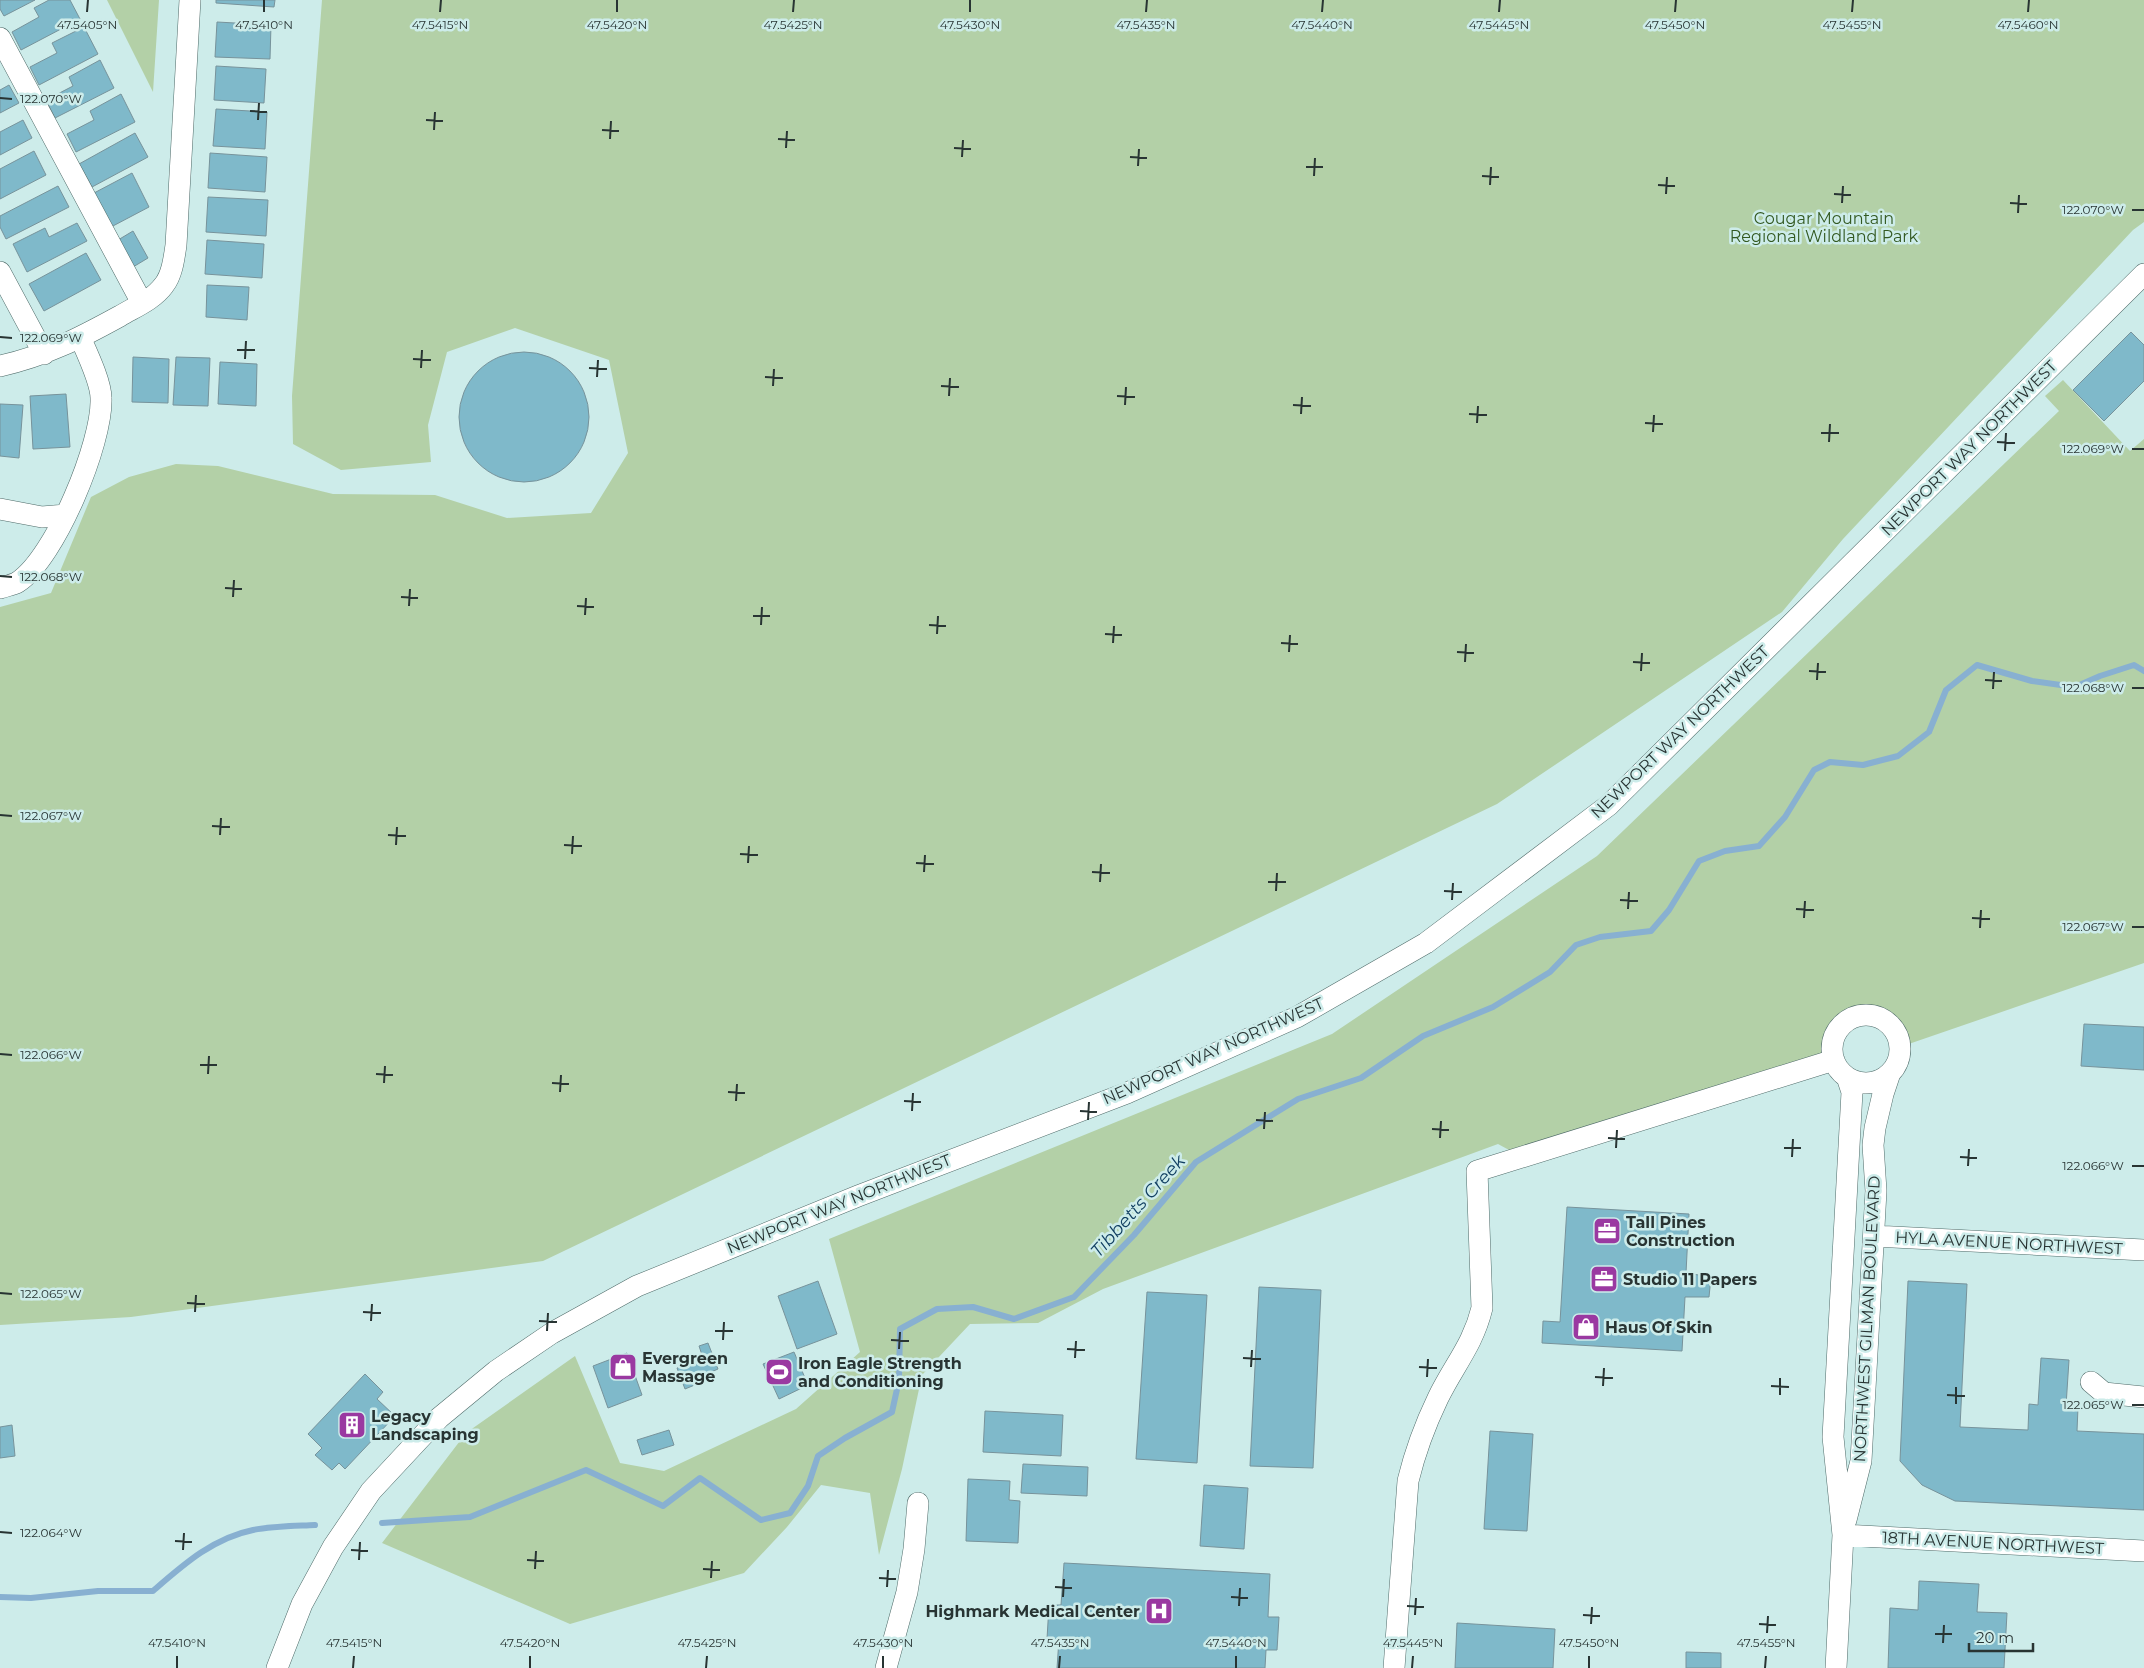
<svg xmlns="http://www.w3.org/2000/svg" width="2144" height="1668" font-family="Montserrat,sans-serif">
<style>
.green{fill:#b3d0a7}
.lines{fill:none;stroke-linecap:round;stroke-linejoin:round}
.stream{stroke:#88b0d1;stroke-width:6}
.building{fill:#7fb9ca;stroke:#77939b}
.minor-casing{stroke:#4f6b69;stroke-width:22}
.minor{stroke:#fff;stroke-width:21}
.ticks{fill:none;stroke:#283433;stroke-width:2}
.labels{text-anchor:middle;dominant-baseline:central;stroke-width:5;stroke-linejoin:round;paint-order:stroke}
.park-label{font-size:16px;fill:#335921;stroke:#cdecea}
.street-label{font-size:16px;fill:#283433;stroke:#cdecea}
.poi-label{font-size:16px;font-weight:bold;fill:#283433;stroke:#cdecea;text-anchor:start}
.water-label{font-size:18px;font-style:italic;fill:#113f61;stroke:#cdecea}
.ticks-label{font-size:12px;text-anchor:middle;fill:#283433;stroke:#cdecea;stroke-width:5;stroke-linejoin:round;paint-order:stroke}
</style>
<rect width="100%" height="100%" fill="#cdecea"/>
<path class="green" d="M107 0H159L153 92Z
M322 0H2144V222L2133 230 1843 539 1782 612 1497 804 543 1261 131 1317 0 1325V607L51 593 91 497 129 477 176 464 218 466 333 494 435 495 507 518 591 513 628 453 609 360 515 328 447 352 428 425 431 462 341 470 293 444 292 396Z
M2063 380 2130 451 2144 439V963L1900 1047C1890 1002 1833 1007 1833 1053L1522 1157 1498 1144 1103 1289 1038 1323 970 1324 922 1375 902 1469 879 1555 870 1493 821 1485 787 1527 744 1573 570 1624 382 1543 466 1433 575 1356 620 1463 664 1471 796 1409 860 1352 829 1239 1332 1034 1597 856 2059 411 2045 396Z"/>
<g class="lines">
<path class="stream" d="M382 1523 470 1517 586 1470 663 1506 700 1478 761 1520 790 1513 808 1486 818 1456 845 1438 892 1412 899 1380 900 1329 937 1309 973 1307 1014 1319 1074 1297 1134 1235 1196 1162 1298 1099 1361 1078 1423 1036 1493 1007 1550 972 1576 945 1600 937 1651 931 1669 910 1699 861 1725 851 1759 846 1785 817 1814 770 1830 762 1863 765 1898 756 1929 732 1946 690 1977 665 2032 681 2075 687 2100 676 2134 665 2144 671
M0 1597 31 1598 98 1591H153C183 1565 213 1538 253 1530 273 1526 295 1526 315 1525"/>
</g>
<path class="building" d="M0 0H35L4 16 0 9Z
M49 0H70L80 19 21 50 12 32 39 17 34 8Z
M216 0H275L274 7 216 3Z
M217 22 271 25 270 59 215 57Z
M84 27 98 54 39 85 30 67 57 53 52 43Z
M100 60 114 88 55 118 46 100 73 86 69 77Z
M216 66 266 69 264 103 214 100Z
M9 85 19 103 0 113V90Z
M121 94 135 122 76 152 67 134 94 120 90 111Z
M216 109 267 112 265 149 213 146Z
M23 120 32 138 0 155V132Z
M135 133 148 157 92 187 79 164Z
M34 151 46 175 0 199V169Z
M210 153 267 157 265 192 208 188Z
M132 173 149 207 111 227 94 193Z
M58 186 69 207 6 239 0 227V216Z
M208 197 268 200 266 236 206 232Z
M77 223 87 241 27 272 13 244 45 228 49 237Z
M133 231 148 258 133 267 118 240Z
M207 240 264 244 262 278 205 274Z
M86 253 101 280 44 311 29 284Z
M207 285 249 287 247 320 206 317Z
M2131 332 2144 345V381L2104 421 2073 390Z
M459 417a65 65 0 1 1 130 0a65 65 0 1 1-130 0Z
M133 357 169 359 168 403 132 402Z
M176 357 210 358 208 406 173 405Z
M220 362 257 364 256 406 218 404Z
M66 394 70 447 33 449 30 396Z
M0 404 23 405 19 458 0 456Z
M2084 1024 2144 1027V1070L2081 1066Z
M1567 1207 1689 1214 1686 1273 1711 1277 1709 1297H1685L1682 1351 1542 1343 1543 1321 1560 1322Z
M818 1281 837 1334 797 1349 778 1296Z
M1908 1281 1967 1284 1960 1427 2028 1430 2029 1404 2038 1405 2041 1358 2069 1360 2066 1406 2078 1407 2077 1431 2144 1434V1510L1955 1501 1922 1485 1900 1461Z
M1259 1287 1321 1290 1313 1468 1250 1466Z
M1147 1292 1207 1295 1197 1463 1136 1459Z
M708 1343 718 1369 700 1377 702 1382 685 1389 677 1368 703 1358 699 1346Z
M794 1352 808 1385 779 1399 763 1364Z
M627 1353 642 1395 608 1408 593 1366Z
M365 1374 383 1392 377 1399 395 1416 345 1469 339 1463 332 1470 315 1455 322 1448 308 1434Z
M985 1411 1063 1415 1061 1456 983 1452Z
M12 1425 15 1456 0 1458V1427Z
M669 1430 674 1445 642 1455 637 1440Z
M1490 1431 1533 1434 1527 1531 1484 1529Z
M1023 1464 1088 1467 1087 1496 1021 1493Z
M968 1479 1010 1481 1009 1500 1020 1501 1018 1543 966 1541Z
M1204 1485 1248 1488 1244 1549 1200 1546Z
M1064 1563 1270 1574 1268 1617H1279L1277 1650H1266L1265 1668H1057L1059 1639H1047L1049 1605H1061Z
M1919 1581 1979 1584 1977 1612 2007 1613 2004 1668H1888L1890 1608 1918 1610Z
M1457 1623 1555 1629 1553 1668H1455Z
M1686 1652 1721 1653V1668H1686Z"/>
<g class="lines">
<defs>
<path id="minor" d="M0 38 142 303
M0 272 44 354
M0 366C45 356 80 338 120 316 135 307 153 300 164 285 172 275 174 259 176 245L190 0
M0 509 42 517 66 515
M0 588C6 586 13 585 18 582 55 558 103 442 101 398 101 382 87 353 80 337
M1832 1049a34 34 0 1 1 68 0a34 34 0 1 1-68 0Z
M1874 1236 2144 1250
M2091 1382 2104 1393 2144 1397
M1846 1520 1861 1461 1876 1191 1873 1145 1875 1128 1883 1094 1890 1073
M1843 1535 2144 1551
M277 1668 302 1604 333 1547 371 1491 439 1418 496 1371 552 1333 637 1286 858 1196 1127 1093 1297 1017 1426 943 1609 805 2144 274
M886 1668 907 1592 914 1549 918 1503
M1394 1668 1408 1481C1415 1452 1425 1425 1438 1398 1454 1365 1473 1345 1482 1308L1477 1171 1834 1060
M1836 1668 1843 1535 1833 1437 1852 1092 1847 1077"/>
</defs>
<use href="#minor" class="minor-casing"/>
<use href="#minor" class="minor"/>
</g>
<path class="ticks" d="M87 12 88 0M264 12V0M440 12 441 0M617 12V0M793 12 794 0M970 12V0M1146 12 1147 0M1322 12 1323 0M1499 12 1500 0M1675 12 1676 0M1852 12 1853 0M2028 12 2029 0M0 98 12 99M250 111 267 112M258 120 259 103M426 120 443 121M434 130 435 112M602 130 619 131M610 139 611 121M778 139 795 140M786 148 787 131M954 148 971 149M962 157 963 140M1130 157 1147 158M1138 166 1139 149M1306 167H1323M1314 176 1315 158M1482 176 1499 177M1490 185 1491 167M1658 185 1675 186M1666 194 1667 177M1834 194 1851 195M1842 203 1843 186M2010 203 2027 204M2132 210H2144M2018 213 2019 195M0 337 12 338M237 350H255M245 359 246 341M413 359 431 360M421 368 422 350M589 368 607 369M597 377 598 360M765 377 783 378M773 386 774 369M941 386 959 387M949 396 950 378M1117 396 1135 397M1125 405 1126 387M1293 405 1311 406M1301 414 1302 397M1469 414 1487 415M1477 423 1478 406M1645 423 1663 424M1653 432 1654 415M1821 433H1839M1829 442 1830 424M1997 442 2015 443M2132 449H2144M2005 451 2006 433M0 576 12 577M225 588 242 589M233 597 234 580M401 597 418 598M409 606 410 589M577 606 594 607M585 615 586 598M753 616H770M761 625 762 607M929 625 946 626M937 634 938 616M1105 634 1122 635M1113 643 1114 626M1281 643 1298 644M1289 652 1290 635M1457 652 1474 653M1465 662 1466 644M1633 662 1650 663M1641 671 1642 653M1809 671 1826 672M1817 680 1818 663M1985 680 2002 681M2132 688H2144M1993 689 1994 672M0 815 12 816M212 826 230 827M220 835 221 818M388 835 406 836M396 845 397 827M564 845 582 846M572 854 573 836M740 854 758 855M748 863 749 846M916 863 934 864M924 872 925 855M1092 872 1110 873M1100 882 1101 864M1268 882H1286M1276 891 1277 873M1444 891 1462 892M1452 900 1453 883M1620 900 1638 901M1628 909 1629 892M1796 909 1814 910M1804 918 1805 901M1972 918 1990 919M2132 927H2144M1980 928 1981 910M0 1054 12 1055M200 1065H217M208 1074 209 1056M376 1074 393 1075M384 1083 385 1066M552 1083 569 1084M560 1092 561 1075M728 1092 745 1093M736 1101 737 1084M904 1101 921 1102M912 1111 913 1093M1080 1111 1097 1112M1088 1120 1089 1102M1256 1120 1273 1121M1264 1129 1265 1112M1432 1129 1449 1130M1440 1138 1441 1121M1608 1138 1625 1139M1616 1148 1617 1130M1784 1148H1801M1792 1157 1793 1139M1960 1157 1977 1158M1968 1166 1969 1149M2132 1166H2144M0 1293 12 1294M187 1303 205 1304M195 1312 196 1295M363 1312 381 1313M371 1321 372 1304M539 1321 557 1322M547 1331 548 1313M715 1331H733M723 1340 724 1322M891 1340 909 1341M899 1349 900 1332M1067 1349 1085 1350M1075 1358 1076 1341M1243 1358 1261 1359M1251 1367 1252 1350M1419 1367 1437 1368M1427 1377 1428 1359M1595 1377 1613 1378M1603 1386 1604 1368M1771 1386 1789 1387M1780 1395V1378M1947 1395 1965 1396M1956 1404V1387M2132 1405H2144M0 1532 12 1533M175 1541 192 1542M183 1550 184 1533M351 1550 368 1551M359 1560 360 1542M527 1560 544 1561M535 1569 536 1551M703 1569 720 1570M711 1578 712 1561M879 1578 896 1579M887 1587 888 1570M1055 1587 1072 1588M1063 1597 1064 1579M1231 1597 1248 1598M1239 1606 1240 1588M1407 1606 1424 1607M1415 1615 1416 1598M1583 1615 1600 1616M1591 1624 1592 1607M1759 1624 1776 1625M1767 1633 1768 1616M1935 1634H1952M1943 1643 1944 1625M177 1668V1656M353 1668 354 1656M530 1668V1656M706 1668 707 1656M883 1668V1656M1059 1668 1060 1656M1236 1668V1656M1412 1668 1413 1656M1589 1668V1656M1765 1668 1766 1656"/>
<defs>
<symbol id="office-square" viewBox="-11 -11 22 22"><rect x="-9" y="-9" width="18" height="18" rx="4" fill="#9a39a1" stroke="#cdecea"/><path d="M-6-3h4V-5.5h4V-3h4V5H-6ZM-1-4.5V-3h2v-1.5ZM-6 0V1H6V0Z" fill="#fff"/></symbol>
<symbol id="shop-square" viewBox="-11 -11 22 22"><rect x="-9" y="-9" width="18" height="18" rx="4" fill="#9a39a1" stroke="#cdecea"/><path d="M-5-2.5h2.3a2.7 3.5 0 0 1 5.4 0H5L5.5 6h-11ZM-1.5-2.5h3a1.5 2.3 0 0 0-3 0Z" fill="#fff"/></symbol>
<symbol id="stadium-square" viewBox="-11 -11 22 22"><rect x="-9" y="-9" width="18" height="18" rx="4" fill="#9a39a1" stroke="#cdecea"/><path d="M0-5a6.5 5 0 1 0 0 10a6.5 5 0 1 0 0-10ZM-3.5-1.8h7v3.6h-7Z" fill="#fff"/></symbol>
<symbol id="building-square" viewBox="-11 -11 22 22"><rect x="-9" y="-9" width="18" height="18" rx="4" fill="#9a39a1" stroke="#cdecea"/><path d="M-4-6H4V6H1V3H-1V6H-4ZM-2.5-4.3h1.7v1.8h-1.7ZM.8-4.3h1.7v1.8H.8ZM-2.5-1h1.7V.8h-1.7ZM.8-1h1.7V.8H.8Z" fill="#fff"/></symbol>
<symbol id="hospital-square" viewBox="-11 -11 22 22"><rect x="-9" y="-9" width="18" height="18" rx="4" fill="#9a39a1" stroke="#cdecea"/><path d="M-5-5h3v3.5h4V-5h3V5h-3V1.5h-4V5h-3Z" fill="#fff"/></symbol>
</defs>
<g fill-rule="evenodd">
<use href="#office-square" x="1591" y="1215" width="32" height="32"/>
<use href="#office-square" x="1588" y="1263" width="32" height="32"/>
<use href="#shop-square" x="1570" y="1311" width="32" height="32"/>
<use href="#shop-square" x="607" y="1351" width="32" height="32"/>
<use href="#stadium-square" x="763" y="1356" width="32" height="32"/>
<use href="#building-square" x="336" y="1409" width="32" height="32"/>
<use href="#hospital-square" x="1143" y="1595" width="32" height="32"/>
</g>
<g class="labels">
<g class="park-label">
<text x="1824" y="218">Cougar Mountain<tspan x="1824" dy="18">Regional Wildland Park</tspan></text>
</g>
<g class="street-label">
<text transform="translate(1969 448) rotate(-45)">NEWPORT WAY NORTHWEST</text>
<text transform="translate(1680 732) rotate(-44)">NEWPORT WAY NORTHWEST</text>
<text transform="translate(1213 1051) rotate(-24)">NEWPORT WAY NORTHWEST</text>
<text transform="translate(839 1204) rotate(-22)">NEWPORT WAY NORTHWEST</text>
<text transform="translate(2009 1243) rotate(3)">HYLA AVENUE NORTHWEST</text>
<text transform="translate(1867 1319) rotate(-87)">NORTHWEST GILMAN BOULEVARD</text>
<text transform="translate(1993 1543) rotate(3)">18TH AVENUE NORTHWEST</text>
</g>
<g class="poi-label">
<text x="1626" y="1222">Tall Pines<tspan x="1626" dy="18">Construction</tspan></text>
<text x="1623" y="1279">Studio 11 Papers</text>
<text x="1605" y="1327">Haus Of Skin</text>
<text x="642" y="1358">Evergreen<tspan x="642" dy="18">Massage</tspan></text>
<text x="798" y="1363">Iron Eagle Strength<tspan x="798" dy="18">and Conditioning</tspan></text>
<text x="371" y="1416">Legacy<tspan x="371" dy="18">Landscaping</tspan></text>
<text x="1140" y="1611" text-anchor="end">Highmark Medical Center</text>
</g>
<g class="water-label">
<text transform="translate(1138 1206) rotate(-48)">Tibbetts Creek</text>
</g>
</g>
<g class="ticks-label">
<text x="87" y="29">47.5405°N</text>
<text x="264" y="29">47.5410°N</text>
<text x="440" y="29">47.5415°N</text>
<text x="617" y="29">47.5420°N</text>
<text x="793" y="29">47.5425°N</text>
<text x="970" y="29">47.5430°N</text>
<text x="1146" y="29">47.5435°N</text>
<text x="1322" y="29">47.5440°N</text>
<text x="1499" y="29">47.5445°N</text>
<text x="1675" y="29">47.5450°N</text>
<text x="1852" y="29">47.5455°N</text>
<text x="2028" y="29">47.5460°N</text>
<text x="51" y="103">122.070°W</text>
<text x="2093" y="214">122.070°W</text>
<text x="51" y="342">122.069°W</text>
<text x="2093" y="453">122.069°W</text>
<text x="51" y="581">122.068°W</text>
<text x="2093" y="692">122.068°W</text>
<text x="51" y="820">122.067°W</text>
<text x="2093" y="931">122.067°W</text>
<text x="51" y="1059">122.066°W</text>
<text x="2093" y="1170">122.066°W</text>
<text x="51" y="1298">122.065°W</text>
<text x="2093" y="1409">122.065°W</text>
<text x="51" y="1537">122.064°W</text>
<text x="177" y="1647">47.5410°N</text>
<text x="354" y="1647">47.5415°N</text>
<text x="530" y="1647">47.5420°N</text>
<text x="707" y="1647">47.5425°N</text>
<text x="883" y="1647">47.5430°N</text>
<text x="1060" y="1647">47.5435°N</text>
<text x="1236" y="1647">47.5440°N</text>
<text x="1413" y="1647">47.5445°N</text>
<text x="1589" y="1647">47.5450°N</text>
<text x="1766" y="1647">47.5455°N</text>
</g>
<path d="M1969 1643v8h64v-8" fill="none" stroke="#283433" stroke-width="2.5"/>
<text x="1976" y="1643" font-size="15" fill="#283433" stroke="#cdecea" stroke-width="4" paint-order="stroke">20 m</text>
</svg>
